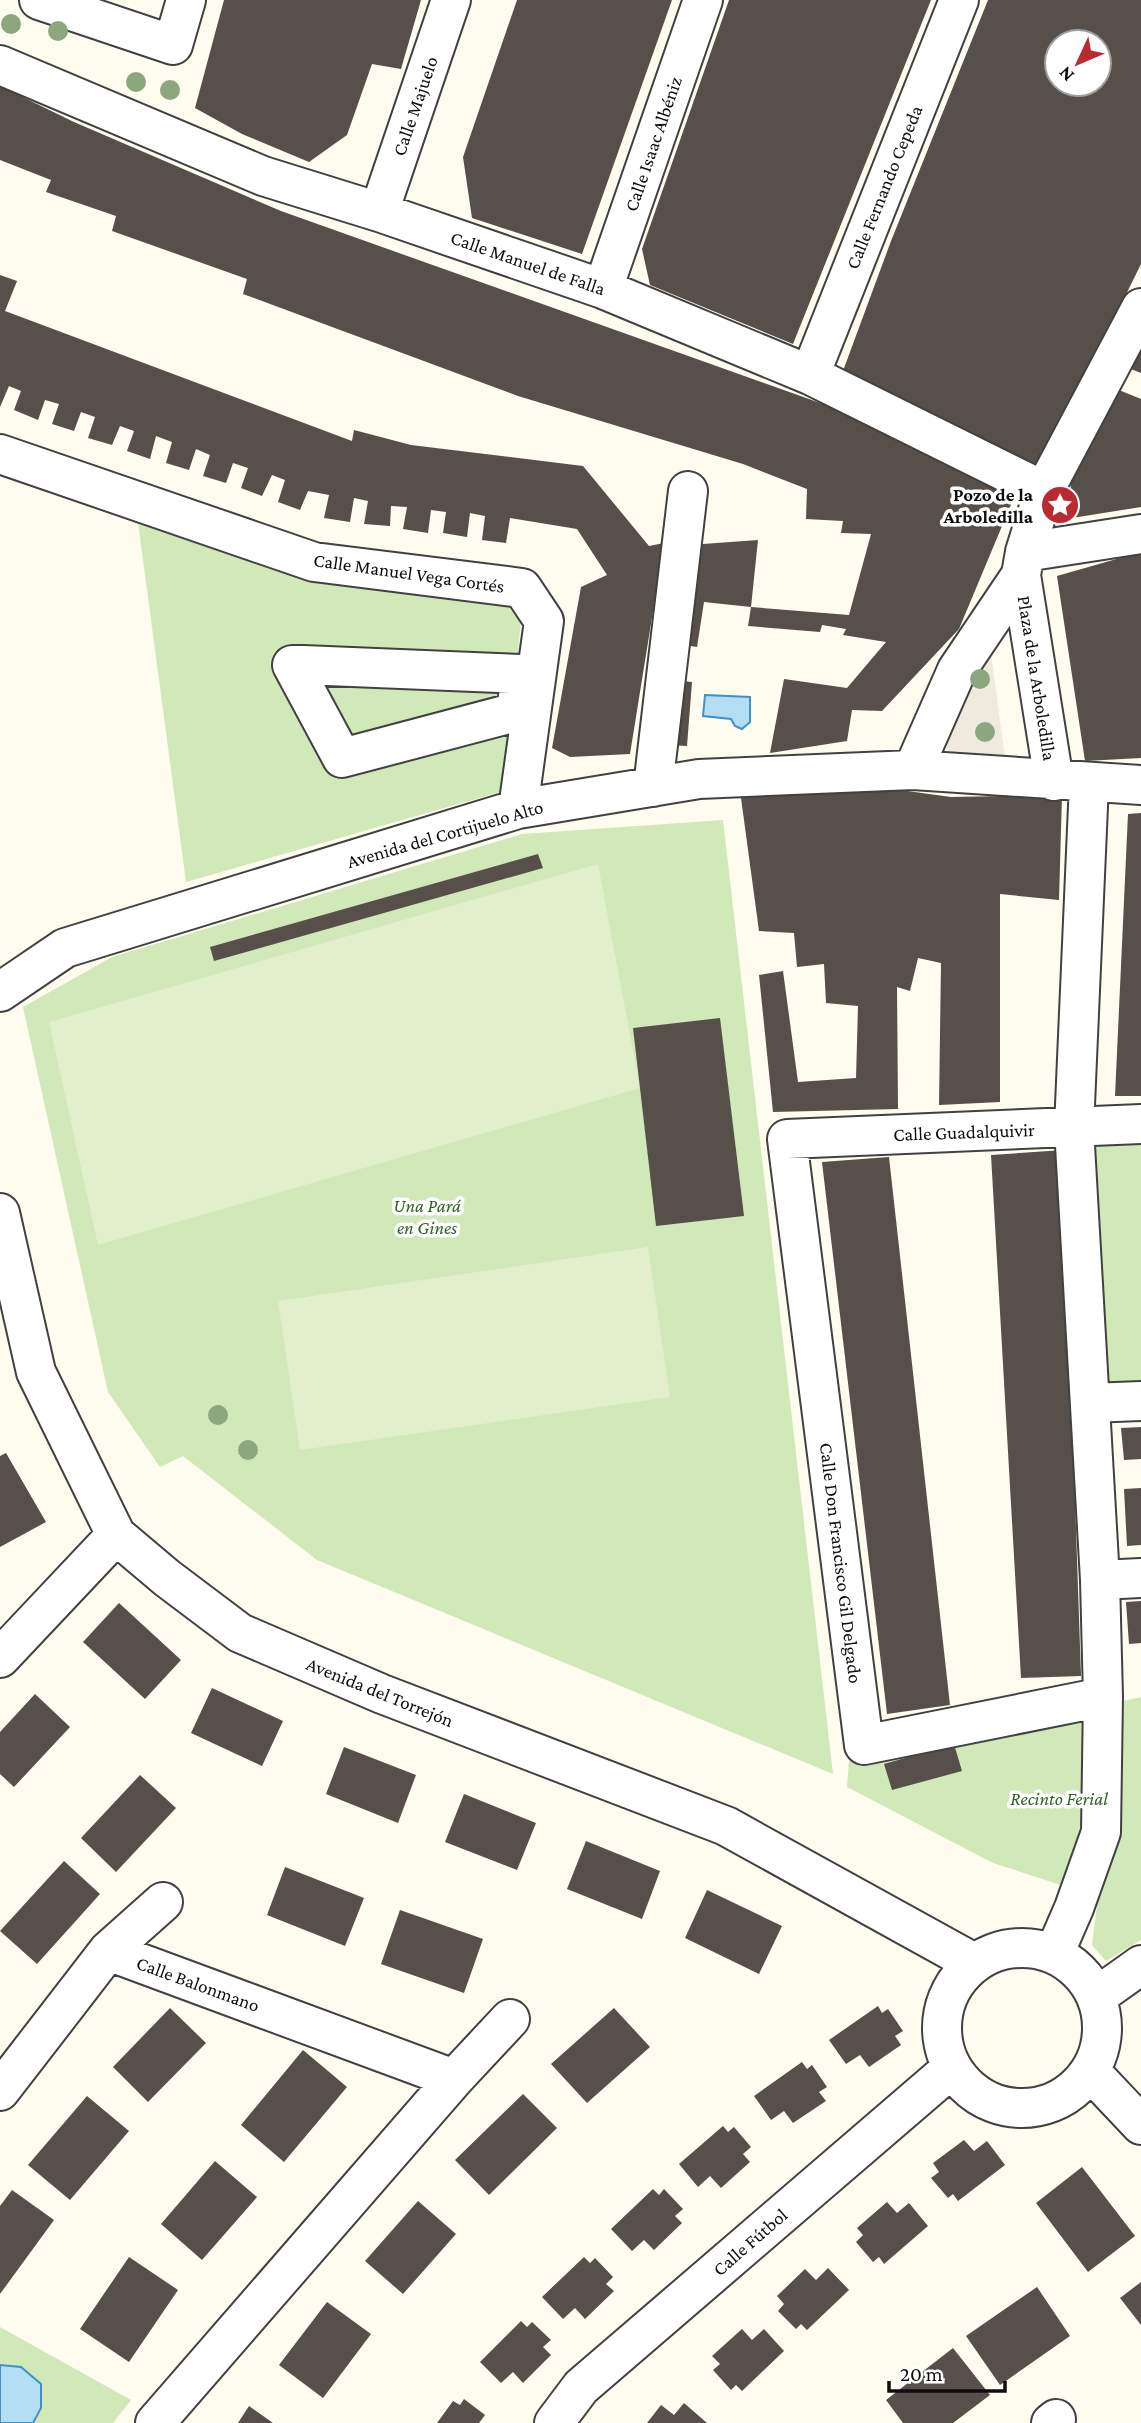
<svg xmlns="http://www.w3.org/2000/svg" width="1141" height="2423" font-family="'Crimson Pro',serif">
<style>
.green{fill:#d1e8b9}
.pitch{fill:#e3efcb}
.plaza{fill:#eeeade}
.water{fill:#b5ddf4;stroke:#3f92c9;stroke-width:2}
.building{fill:#564f4a;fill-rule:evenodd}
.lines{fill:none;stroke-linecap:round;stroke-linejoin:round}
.minor-casing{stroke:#414141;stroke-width:42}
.minor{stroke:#fff;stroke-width:38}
.tree{fill:#8ca77d}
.labels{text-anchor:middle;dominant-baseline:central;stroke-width:7;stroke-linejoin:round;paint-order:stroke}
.street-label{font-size:19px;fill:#0e0e0e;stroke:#fff}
.poi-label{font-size:19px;font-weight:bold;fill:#0e0e0e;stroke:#fff;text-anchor:end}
.park-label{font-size:19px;font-style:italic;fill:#2e6320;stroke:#fff}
</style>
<rect width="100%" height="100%" fill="#fefbef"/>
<path class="green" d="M137 515 301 579 522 604 507 790 186 882Z
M723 820 833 1774 317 1560 183 1456 160 1467 108 1392 23 1007 112 957 522 834Z
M1074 1128H1141V1401L1090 1403Z
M1141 1697V1940L1106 1961 1092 1945 1098 1897 993 1863 847 1787 849 1761Z
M0 2327 131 2400 113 2423H0Z"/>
<path class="pitch" d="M598 864 640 1088 98 1245 49 1022Z
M648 1247 670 1397 300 1450 278 1301Z"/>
<path class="plaza" d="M990 646 1005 758 970 763 947 750 946 734Z"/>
<path class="water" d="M705 695 750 697V722L742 729 735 726 731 719 703 716Z
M0 2365 21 2367 41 2384V2408L33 2423H0Z"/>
<path class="building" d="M224 0H421L401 69 372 64 347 135 309 162 242 134 195 108Z
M517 0H672L582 254 472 218 463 157Z
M729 0H931L793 344 650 285 642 249Z
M988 0H1141V264L1038 473 840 379 891 241ZM1057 42H1099V84H1057Z
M0 86 74 122 281 211 823 404 837 400 1015 495 959 629 882 711 852 710 847 741 770 753 784 679 847 688 886 642 843 635 846 629 822 625 820 632 748 626 751 607 704 602 697 647 678 644 689 545 758 540 751 607 849 615 871 534 841 533 843 521 806 519 807 489 743 464 518 396 243 294 247 279 112 231 116 216 46 192 51 180 0 160Z
M0 275 17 281 5 311 352 441 354 430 411 445 583 466 649 546 664 543 630 754 570 757 552 748 581 587 607 575 577 529 510 518 506 543 482 540 485 516 470 513 467 537 443 533 446 512 431 510 428 533 403 529 407 507 391 506 390 526 364 524 368 501 354 498 350 522 324 518 329 495 308 491 300 510 278 502 285 480 272 475 262 496 241 488 248 468 233 463 226 483 203 476 210 455 196 449 189 470 166 463 172 442 156 436 150 459 127 451 134 431 120 426 112 445 88 438 95 417 81 412 74 431 52 424 59 404 45 400 38 420 14 410 21 391 9 386 0 407Z
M1141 330V373L1123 366Z
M1114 388 1141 399V507L1072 518 1070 471Z
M1141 552V758L1085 761 1057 576Z
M672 680 692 682 687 746 667 745Z
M771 786 900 790 951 797 1062 795 1059 900 1000 894V1102L939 1105 941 963 918 958 910 991 897 987 898 1109 773 1112 759 975 783 971 798 1082 856 1078 858 1006 826 1003 824 964 797 967 794 933 759 931 741 798Z
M1141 813V1096H1115L1128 814Z
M538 854 543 868 214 961 210 947Z
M720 1018 744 1216 656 1226 633 1028Z
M1063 1150 1081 1676 1021 1678 991 1155Z
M889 1157 950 1705 887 1714 822 1162Z
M1141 1427V1459L1124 1460 1121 1428Z
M6 1453 46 1522 0 1547V1456Z
M1141 1488V1545L1127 1546 1124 1489Z
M1141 1601V1643L1129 1644 1126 1602Z
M119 1603 181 1660 145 1699 83 1642Z
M212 1688 283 1721 262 1766 191 1733Z
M35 1694 70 1727 14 1787 0 1774V1732Z
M954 1744 962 1771 892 1790 884 1764Z
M344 1747 416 1775 398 1823 326 1794Z
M140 1775 176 1808 116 1872 81 1838Z
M464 1794 536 1823 517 1870 445 1842Z
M586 1841 660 1871 642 1919 567 1889Z
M64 1861 100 1894 37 1964 0 1931Z
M285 1867 364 1898 345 1946 267 1915Z
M707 1890 782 1926 759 1974 685 1938Z
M400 1910 483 1939 464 1993 381 1964Z
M878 2006 882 2013 888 2009 903 2031 895 2036 901 2045 869 2067 860 2055 846 2064 829 2040Z
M170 2008 206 2043 148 2102 113 2067Z
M614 2008 650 2047 587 2103 551 2064Z
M303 2050 347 2087 284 2162 241 2125Z
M802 2062 807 2069 812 2065 827 2087 819 2092 826 2101 793 2123 784 2111 771 2120 754 2096Z
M523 2094 557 2128 489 2195 455 2160Z
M87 2096 129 2131 70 2200 28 2165Z
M723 2126 728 2132 734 2127 751 2147 743 2154 750 2162 721 2188 710 2176 698 2187 679 2164Z
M964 2140 974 2151 987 2141 1005 2165 958 2201 953 2194 948 2198 931 2178 939 2172 933 2163Z
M215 2161 257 2197 202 2260 161 2224Z
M1082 2167 1135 2236 1088 2272 1036 2203Z
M653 2189 659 2195 664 2189 683 2209 675 2216 682 2223 654 2250 644 2240 632 2251 611 2229Z
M12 2190 54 2220 0 2294V2206Z
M418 2201 456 2234 403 2294 365 2261Z
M887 2202 897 2213 909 2203 928 2226 884 2264 879 2257 873 2262 856 2242 863 2235 857 2228Z
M129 2257 178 2290 129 2362 80 2329Z
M584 2257 590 2263 595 2258 613 2277 606 2284 614 2291 585 2319 575 2308 563 2319 542 2297Z
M828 2268 849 2290 807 2330 801 2324 796 2329 778 2311 784 2304 777 2296 805 2269 816 2280Z
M1141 2282V2325L1120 2298Z
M1037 2287 1070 2336 1000 2385 966 2336Z
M327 2302 371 2334 323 2398 279 2365Z
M521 2321 527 2327 532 2322 551 2340 543 2347 551 2355 523 2383 513 2372 501 2383 480 2362Z
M742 2329 752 2340 764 2329 784 2351 742 2391 736 2385 731 2390 713 2370 720 2364 712 2356Z
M953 2348 990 2395 953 2423H903L886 2400Z
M464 2399 485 2415 479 2423H437L453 2401 460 2405Z
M684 2403 707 2423H647L661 2405 674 2415Z
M249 2406 273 2423H238Z"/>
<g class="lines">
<defs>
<path id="minor" d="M39 0 173 45 186 0
M0 65 263 176 379 212 603 289 810 375 1044 491
M379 212 451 0
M603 289 703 0
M810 375 959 0
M0 454 314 562 522 588 544 621 518 809
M1025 552 1141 534
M292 665H303L521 674 516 712 342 758Z
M913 770 957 670 1021 575
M1054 781 1021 575 1025 552 1044 491 1141 308
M653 787 688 491
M0 992 65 948 518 809 699 779 913 770 1141 785
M0 1213 36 1372 116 1535 167 1578 240 1633 382 1694 726 1826 974 1963
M1090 1403 1141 1401
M1100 1580 1141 1578
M0 1658 116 1535
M1103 1697 864 1745 787 1139 1141 1124
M942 2028a80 80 0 1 1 160 0a80 80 0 1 1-160 0Z
M108 1951 163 1902
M1054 1954 1074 1908 1101 1832 1103 1697 1100 1580 1074 1128 1089 783
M1096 1997 1141 1965
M1090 2071 1141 2125
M0 2091 108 1951 454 2079
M155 2423 454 2079 510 2019
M554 2423 581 2387 952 2068
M1051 2423 1056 2419"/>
</defs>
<use href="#minor" class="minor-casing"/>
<use href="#minor" class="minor"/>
</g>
<g class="tree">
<circle cx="11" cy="24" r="10"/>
<circle cx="58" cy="31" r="10"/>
<circle cx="136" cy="82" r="10"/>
<circle cx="170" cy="90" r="10"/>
<circle cx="980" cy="679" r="10"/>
<circle cx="985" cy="732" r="10"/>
<circle cx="218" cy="1415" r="10"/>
<circle cx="248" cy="1450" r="10"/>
</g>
<defs>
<symbol id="sight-disc" viewBox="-11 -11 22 22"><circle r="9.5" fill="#b92a31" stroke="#fff"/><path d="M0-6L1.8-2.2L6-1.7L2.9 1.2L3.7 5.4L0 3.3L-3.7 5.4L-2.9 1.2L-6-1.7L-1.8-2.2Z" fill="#fff"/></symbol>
</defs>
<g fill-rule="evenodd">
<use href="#sight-disc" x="1038" y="483" width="44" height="44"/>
</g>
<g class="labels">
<g class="street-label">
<text transform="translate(415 106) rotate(-71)">Calle Majuelo</text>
<text transform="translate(653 144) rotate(-71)">Calle Isaac Albéniz</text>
<text transform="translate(884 187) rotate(-68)">Calle Fernando Cepeda</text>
<text transform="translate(528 263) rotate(19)">Calle Manuel de Falla</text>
<text transform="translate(409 573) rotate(8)">Calle Manuel Vega Cortés</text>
<text transform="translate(1037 678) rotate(81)">Plaza de la Arboledilla</text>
<text transform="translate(445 834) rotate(-16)">Avenida del Cortijuelo Alto</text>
<text transform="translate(964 1132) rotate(-2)">Calle Guadalquivir</text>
<text transform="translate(841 1563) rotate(83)">Calle Don Francisco Gil Delgado</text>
<text transform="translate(380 1692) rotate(22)">Avenida del Torrejón</text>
<text transform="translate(198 1984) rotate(20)">Calle Balonmano</text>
<text transform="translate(750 2242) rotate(-41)">Calle Fútbol</text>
</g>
<g class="poi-label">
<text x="1033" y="494">Pozo de la<tspan x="1033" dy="22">Arboledilla</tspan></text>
</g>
<g class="park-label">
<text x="427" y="1205">Una Pará<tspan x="427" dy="22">en Gines</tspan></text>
<text x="1059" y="1798">Recinto Ferial</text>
</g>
</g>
<g transform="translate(1078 63) rotate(226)"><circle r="33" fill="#ffffff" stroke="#9f9f9f" stroke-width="2"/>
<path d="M0-5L12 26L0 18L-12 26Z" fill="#b92a31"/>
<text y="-10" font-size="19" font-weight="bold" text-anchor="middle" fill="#0e0e0e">N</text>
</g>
<path d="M889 2381v10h116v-10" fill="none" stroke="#0e0e0e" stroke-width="3.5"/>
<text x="900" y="2381" font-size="21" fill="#0e0e0e" stroke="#ffffff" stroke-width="5" paint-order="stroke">20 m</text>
</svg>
